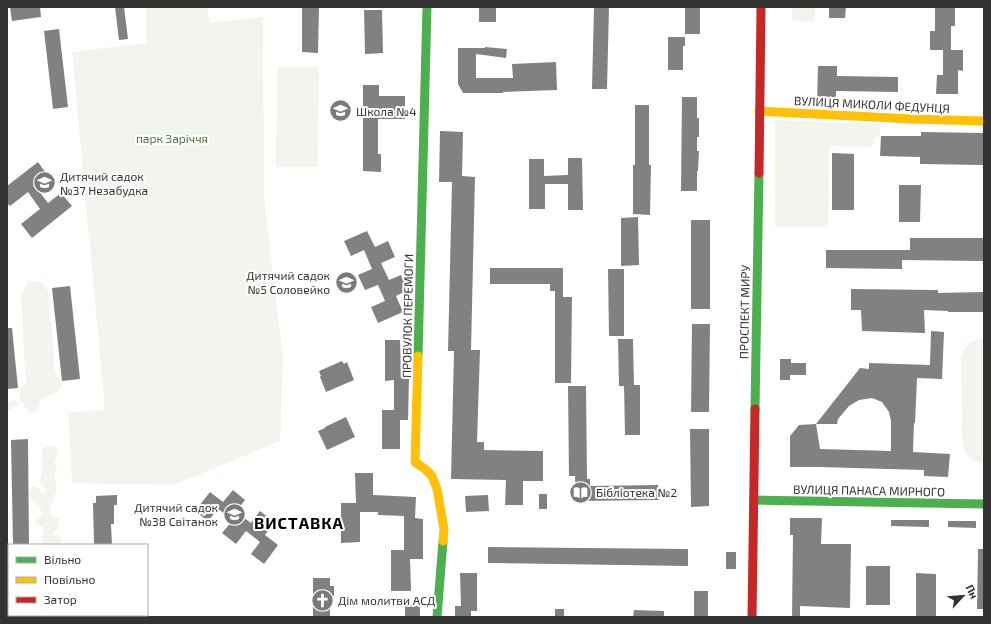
<svg xmlns="http://www.w3.org/2000/svg" width="991" height="624" font-family="'Exo 2',sans-serif">
<style>
.green{fill:#f1f5ed}
.building{fill:#818181;fill-rule:evenodd}
.lines{fill:none;stroke-linecap:round;stroke-linejoin:round}
.fast{stroke:#4caf50;stroke-width:9}
.slow{stroke:#ffc107;stroke-width:9}
.jam{stroke:#c62828;stroke-width:9}
.labels{text-anchor:middle;dominant-baseline:central;stroke-width:4;stroke-linejoin:round;paint-order:stroke}
.street-label{font-size:12px;fill:#333;stroke:#fff}
.poi-label{font-size:12px;fill:#333;stroke:#fff;text-anchor:start}
.park-label{font-size:12px;fill:#56703f;stroke:#fff}
.district-label{font-size:16px;font-weight:bold;letter-spacing:1px;fill:#000;stroke:#fff}
</style>
<rect width="100%" height="100%" fill="#fff"/>
<path class="green" d="M146 7H207L210 23 263 17 264 198 283 359 280 441 174 485 72 483 68 412 105 410 72 52 146 43Z
M792 7H815V22L792 21Z
M277 67H319L318 167H276Z
M775 120 880 124V136L874 139 872 147 829 146 828 227H775Z
M28 281 42 282 48 291 54 352V371L62 384 60 390 49 396 42 398 37 411 30 413 20 400V388L26 384 21 295Z
M984 338V463C969 462 963 452 962 438L961 360C963 346 971 340 984 338Z
M14 399 17 401 18 405 9 410 7 412V402Z
M52 445 59 450 54 463 57 468C54 476 55 479 56 487 56 495 53 502 49 509L52 517 59 518V525L53 535H59L61 539V545L68 544 69 545H41L43 528 36 523 35 518 42 515 41 509 29 497 31 486 37 487 45 495 46 488 40 481C42 470 44 460 41 449Z"/>
<path class="building" d="M10 7H40L41 17 12 21Z
M115 7H124L128 39 119 40Z
M302 7H319L318 53 302 52Z
M479 7H496V22H479Z
M594 7H609L607 89H592Z
M685 7H700V34H685Z
M829 7H846L845 18H829Z
M935 8H955V26H951V50H963V71L958 70V94H936L937 75H943V50H930V31H935Z
M364 10H382L383 53 365 54Z
M59 29 68 107 53 109 44 31Z
M668 37H685V46H683V70H668Z
M485 47 507 49 506 58 476 54V78H513L512 64 556 62 557 90 503 92V93H463L458 84V48H485Z
M818 66H837V76L898 77V92L836 91V104L817 103Z
M363 85H379V96H405V119H378V154H381V172L363 171Z
M682 97H697V118H699V137H697V151H699L698 171H697V191H681Z
M635 105H649V165H651L650 215 633 214V165H635Z
M440 131 463 132 462 176 475 177 471 350H480L477 442H484V450L543 451V481H523V505H505L506 480 451 479 454 351H448L452 182H439Z
M921 132 984 133V165L920 164V157L880 156 881 136H921Z
M832 153 854 154V210H832Z
M568 158H582L583 210H568V184H545V209H529V159H544V176L568 175Z
M38 162 48 176 35 186 48 203 61 193 72 206 32 238 21 224 40 209 28 192 10 206 7 203V186Z
M899 185H921L920 222H899Z
M638 217 639 265 621 266V218Z
M691 220H710V309H691Z
M367 231 375 247 388 241 395 257 381 263 389 280 401 275 408 290 396 296 403 312 378 323 371 307 385 301 378 285 365 290 358 275 372 269 364 250 351 256 344 241Z
M910 238H984V261L902 260V269L826 268V250H910Z
M490 268H563V297H572L571 383H555V291H550V284H490Z
M608 269H624V336H609Z
M70 286 80 379 62 381 52 288Z
M851 289 938 290V293L984 292V312H948V311L924 310 925 333 862 331 861 310H851Z
M692 324H710L709 412H691Z
M7 328H12L18 388 7 389Z
M931 331 944 332 942 379 917 378 915 423H914L913 452 950 454 948 477 924 476V470L819 467H790V436L799 425 816 424 860 368 869 369V363L930 365ZM872 398 882 402 889 412 891 421V451L820 449 816 424H837L838 419 849 406 859 400Z
M618 339H633L634 385H640V435H625L624 386H619Z
M385 340H400L401 378H409L408 420H400V449H382V410H394V380L385 381Z
M780 359H791V363H806V375H790V380H780Z
M342 361 344 364 347 362 354 380 326 392 320 377 321 376 319 371Z
M568 386H586L587 479H590V486L658 485 659 500 576 501 575 476H569Z
M346 417 355 437 327 450 318 431 325 428V427Z
M690 429H709V506L691 507Z
M28 439 29 545H13L11 440Z
M355 473H373V495L416 497 415 518 423 519V559H410L411 591H391V550H404V516L378 515V512H360V542L341 543V503H356Z
M233 490 245 500 236 512 251 523 260 511 274 522 265 535 278 545 264 564 251 554 260 542 246 531 236 544 222 533 233 520 218 509 208 521 195 511 210 492 223 502Z
M539 494H547V509H539Z
M117 495V505H114V524H111L112 545H94L93 503H96V496Z
M488 495 489 511 466 512 465 496Z
M790 518H822L821 544H851L850 608 800 606V617H792L793 535H790Z
M891 520H929V527L891 526Z
M948 521H976V528L948 527Z
M488 547 688 549V566L488 563Z
M978 549H984V609H977Z
M726 552H736V569H726Z
M866 566H890V605H866Z
M460 573H477V611H471V617H455V606H461Z
M916 573 936 574V617H916Z
M313 578H330V586H334V596H330V617H313Z
M694 591H708V617H694Z
M405 606H420V617H405Z
M555 609H564V617H555Z
M634 610 664 611V617H633Z"/>
<g class="lines">
<path class="fast" d="M418 356 427 7
M755 409 759 173
M754 500 984 504
M437 617 443 541"/>
<path class="slow" d="M759 111 912 119 984 121
M418 356 415 462 425 469 432 476 437 489 444 529 443 541"/>
<path class="jam" d="M759 173 761 7
M752 617 755 409"/>
</g>
<defs>
<symbol id="school-disc" viewBox="-11 -11 22 22"><circle r="9.5" fill="#7a7a7a" stroke="#fff"/><path d="M0-5L7-2L0 1L-7-2ZM-4 1L0 2.5L4 1V4Q0 6-4 4Z" fill="#fff"/></symbol>
<symbol id="library-disc" viewBox="-11 -11 22 22"><circle r="9.5" fill="#7a7a7a" stroke="#fff"/><path d="M-6-4Q-3-5.5-.7-3.5V5Q-3 3-6 4ZM6-4Q3-5.5 .7-3.5V5Q3 3 6 4Z" fill="#fff"/></symbol>
<symbol id="church-disc" viewBox="-11 -11 22 22"><circle r="9.5" fill="#7a7a7a" stroke="#fff"/><path d="M-1.2-6h2.4v3.5h3.3v2.4h-3.3V6h-2.4V-.1h-3.3v-2.4h3.3Z" fill="#fff"/></symbol>
</defs>
<g fill-rule="evenodd">
<use href="#school-disc" x="328" y="98" width="25" height="25"/>
<use href="#school-disc" x="32" y="170" width="25" height="25"/>
<use href="#school-disc" x="334" y="270" width="25" height="25"/>
<use href="#library-disc" x="568" y="480" width="25" height="25"/>
<use href="#school-disc" x="222" y="502" width="25" height="25"/>
<use href="#church-disc" x="310" y="588" width="25" height="25"/>
</g>
<g class="labels">
<g class="street-label">
<text transform="translate(872 104) rotate(3)">ВУЛИЦЯ МИКОЛИ ФЕДУНЦЯ</text>
<text transform="translate(744 312) rotate(-89)">ПРОСПЕКТ МИРУ</text>
<text transform="translate(407 316) rotate(-89)">ПРОВУЛОК ПЕРЕМОГИ</text>
<text transform="translate(869 490) rotate(1)">ВУЛИЦЯ ПАНАСА МИРНОГО</text>
</g>
<g class="poi-label">
<text x="356" y="111">Школа №4</text>
<text x="60" y="176">Дитячий садок<tspan x="60" dy="14">№37 Незабудка</tspan></text>
<text x="330" y="275" text-anchor="end">Дитячий садок<tspan x="330" dy="14">№5 Соловейко</tspan></text>
<text x="596" y="492">Бібліотека №2</text>
<text x="218" y="507" text-anchor="end">Дитячий садок<tspan x="218" dy="14">№38 Світанок</tspan></text>
<text x="338" y="600">Дім молитви АСД</text>
</g>
<g class="park-label">
<text x="172" y="138">парк Заріччя</text>
</g>
<g class="district-label">
<text x="299" y="522">ВИСТАВКА</text>
</g>
</g>
<rect width="991" height="624" fill="none" stroke="#333333" stroke-width="16"/>
<rect x="8" y="544" width="140" height="72" fill="#ffffff" stroke="#adadad"/>
<rect x="16" y="557" width="20" height="6" fill="#4caf50" stroke="#adadad"/>
<text x="44" y="564" font-size="12" fill="#333333">Вільно</text>
<rect x="16" y="577" width="20" height="6" fill="#ffc107" stroke="#adadad"/>
<text x="44" y="584" font-size="12" fill="#333333">Повільно</text>
<rect x="16" y="597" width="20" height="6" fill="#c62828" stroke="#adadad"/>
<text x="44" y="604" font-size="12" fill="#333333">Затор</text>
<g transform="translate(963 596) rotate(64)" stroke="#ffffff" stroke-width="3" paint-order="stroke">
<path d="M0-3L7 15L0 10L-7 15Z" fill="#333333"/>
<text y="-6" font-size="11" font-weight="bold" text-anchor="middle" fill="#333333">Пн</text>
</g>
</svg>
